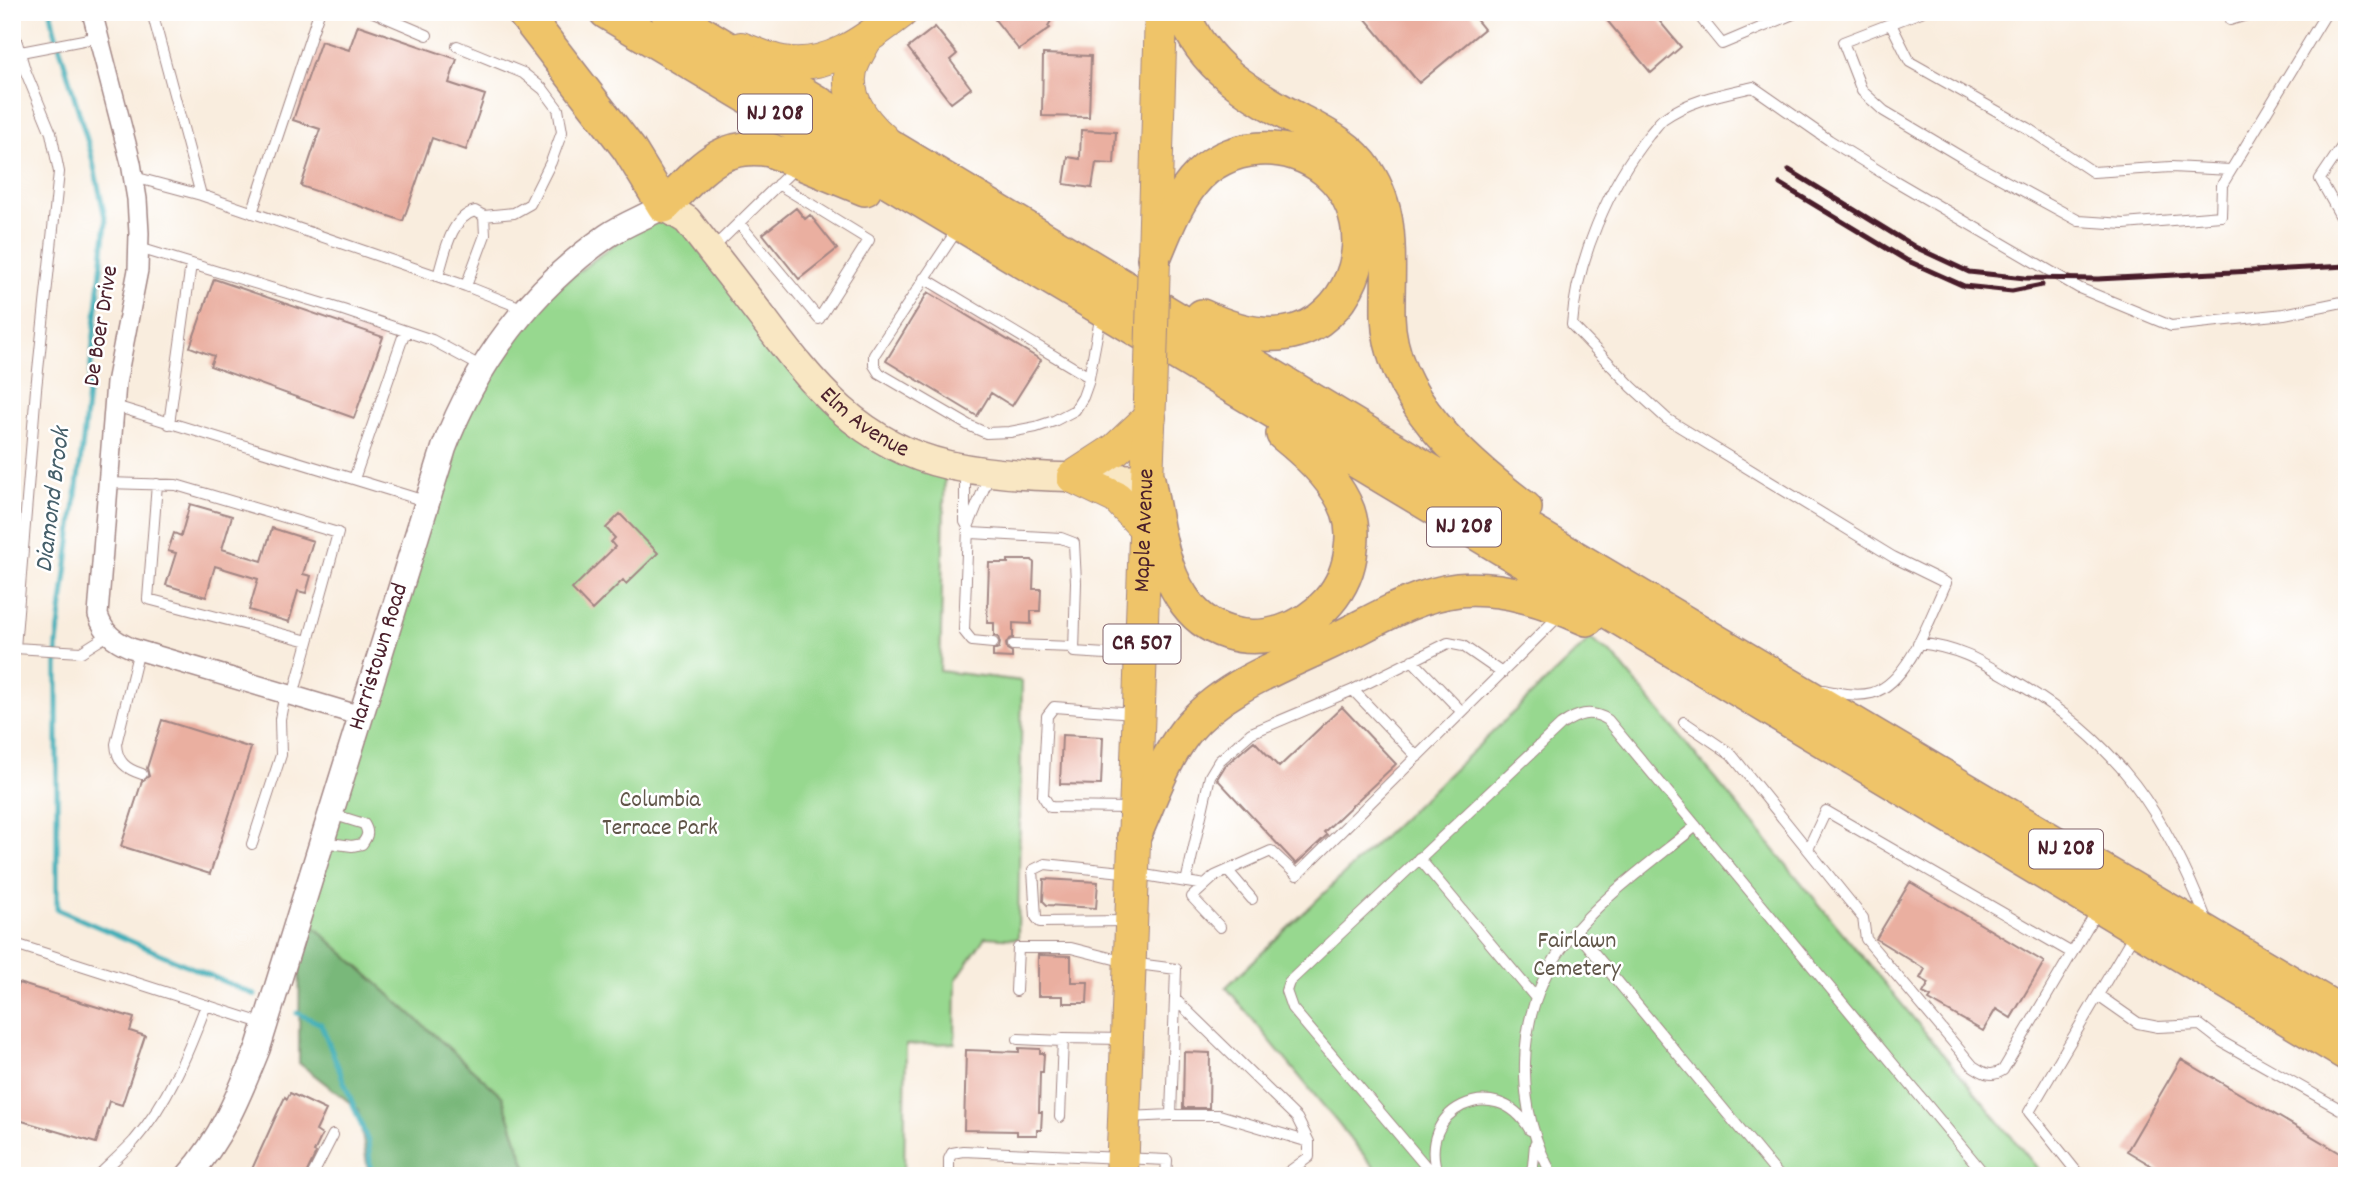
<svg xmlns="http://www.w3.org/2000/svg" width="2359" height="1188" font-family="Dekko,sans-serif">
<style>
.green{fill:#97d88f;stroke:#707c5d;stroke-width:2}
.forest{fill:#79b87a;stroke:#626c52;stroke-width:2}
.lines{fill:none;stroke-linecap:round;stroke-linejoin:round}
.stream{stroke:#3eaeb8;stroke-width:5}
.building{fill:#eaafa0}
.service-casing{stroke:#a28684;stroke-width:12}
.minor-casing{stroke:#a28684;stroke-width:22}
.tertiary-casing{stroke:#a28684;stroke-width:27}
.secondary-casing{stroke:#a28684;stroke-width:31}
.primary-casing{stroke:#a28684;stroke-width:34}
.trunk-casing{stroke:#a28684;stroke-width:36}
.service{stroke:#fff;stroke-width:10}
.minor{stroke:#fff;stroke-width:19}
.tertiary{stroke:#fff;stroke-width:24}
.secondary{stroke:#f9e7c3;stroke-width:28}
.primary{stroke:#efc469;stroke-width:32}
.trunk{stroke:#efc469;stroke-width:33}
.rail{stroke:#4a1f2b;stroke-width:5}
.primary-bridge-casing{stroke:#a28684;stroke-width:34;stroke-linecap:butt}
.primary-bridge{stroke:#efc469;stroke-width:32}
.labels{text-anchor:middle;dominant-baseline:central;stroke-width:5;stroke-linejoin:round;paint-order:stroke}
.shield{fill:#fff;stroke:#80626b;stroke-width:2}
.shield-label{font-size:23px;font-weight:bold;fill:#4a1f2b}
.street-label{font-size:24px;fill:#4a1f2b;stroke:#fff}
.park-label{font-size:24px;fill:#615649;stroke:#fff}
.water-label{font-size:26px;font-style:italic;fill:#455f6a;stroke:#fff}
</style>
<rect width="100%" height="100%" fill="#fff"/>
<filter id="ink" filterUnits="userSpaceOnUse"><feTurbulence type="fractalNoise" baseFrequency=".0143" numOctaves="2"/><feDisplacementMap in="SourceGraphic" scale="14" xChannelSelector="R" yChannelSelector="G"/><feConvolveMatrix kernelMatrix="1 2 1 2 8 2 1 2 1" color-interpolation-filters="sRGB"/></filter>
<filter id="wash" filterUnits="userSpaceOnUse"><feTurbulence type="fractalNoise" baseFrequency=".00686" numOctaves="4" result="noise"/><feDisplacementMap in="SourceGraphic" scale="28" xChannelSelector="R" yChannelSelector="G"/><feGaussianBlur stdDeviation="1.57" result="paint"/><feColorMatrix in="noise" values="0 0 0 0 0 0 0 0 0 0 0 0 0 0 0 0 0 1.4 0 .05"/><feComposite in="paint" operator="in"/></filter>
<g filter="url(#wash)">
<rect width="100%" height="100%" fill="#f9edde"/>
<path class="green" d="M664 206 825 396 945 464 940 671 1022 681 1018 939 985 937 956 980 955 1043 906 1045 904 1176H529L502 1096 300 914 444 448 517 319Z
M1590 639 1613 655 2044 1176H1381L1226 987Z"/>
<path class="forest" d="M300 914 502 1096 529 1176H369L358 1109 299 1063Z"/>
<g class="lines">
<path class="stream" d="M51 12 54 28 91 153 106 222 83 440 57 643V909L255 995
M297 1013 321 1024 368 1142 371 1176"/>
</g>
<g id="blocks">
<path class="building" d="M989 12H1056L1048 26 1050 28 1019 50Z
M1360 12H1470L1484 29 1419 83Z
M1600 12H1652L1681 47 1651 73Z
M358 25 457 59 449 83 485 95 466 150 432 138 403 221 301 186 320 129 293 120 321 41 349 50Z
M935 27 957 54 950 60 971 88 951 103 908 48Z
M1043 54 1091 56 1089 117 1042 116Z
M1081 130 1116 132 1114 164 1096 163 1092 188 1064 184 1068 157 1080 159Z
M796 208 805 219 810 215 837 249 799 279 763 234Z
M214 279 383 337 354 418 210 366 214 356 190 347Z
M928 292 1041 360 1012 406 991 393 977 416 886 361Z
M190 504 232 516 222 549 262 561 272 528 313 541 303 574 311 576 306 593 298 591 289 622 249 610 258 579 215 566 206 597 166 585 176 553 168 551 174 533 181 536Z
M620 514 658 553 626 584 623 580 592 610 572 589 615 547 611 542 615 538 606 528Z
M1008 560H1032L1034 563 1033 589H1041L1040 611H1031V624L1013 623V638L1009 639 1006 644 1007 649 1012 652V658L993 657V650L999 648 1000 643 998 637 994 636V623H987L989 563H1008Z
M1342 707 1396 764 1324 832 1327 835 1296 864 1217 779 1225 766 1254 741 1279 767Z
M162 720 251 748 210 874 121 846 142 781 149 776 147 768Z
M1062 735 1103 737 1101 785 1060 784Z
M1044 879 1098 882 1096 908 1047 905 1043 901Z
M1910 882 2044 962 2011 1018 1996 1009 1983 1031 1929 1000 1931 997 1923 993 1929 983 1920 978 1925 969 1876 939Z
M1038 955 1071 956V982H1088L1087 1003H1063V996H1038Z
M18 983 134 1018 130 1031 145 1036 122 1105 109 1101 96 1143 12 1118V1003Z
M1019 1048 1040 1049V1053H1044L1043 1072H1040L1039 1112H1042L1041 1130H1037V1135H1017V1131L964 1130 966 1050 1019 1052Z
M1184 1052 1210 1053 1209 1108H1183Z
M2181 1059 2347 1157V1176H2169L2127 1151Z
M290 1093 326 1110 316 1131 322 1135 314 1152 316 1153 305 1176H251L254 1170 252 1169 276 1116 285 1097 287 1099Z"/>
</g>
</g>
<g filter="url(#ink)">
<use href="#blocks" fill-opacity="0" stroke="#a28684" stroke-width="2"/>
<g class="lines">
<defs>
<path id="service" d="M152 12 201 195 466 286 524 309
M373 12 427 35
M1696 12 1722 44 1798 12
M1921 12 1843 42 1862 91 1884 111 1963 158 2079 221 2124 224 2221 216 2222 185 2325 15 2330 12
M2227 12 2230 20 2257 12
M1891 24 1910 62 2027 128 2093 172 2171 167 2231 170
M12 26 25 70 51 133 59 172 36 389 15 648H12
M21 52 99 37
M2347 139 2320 179 2340 215 2347 224
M134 177 201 195
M252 213 319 12
M739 223 819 319 869 240 778 184
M957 230 874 355V365L879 373 968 425 986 433 1010 432 1036 427 1054 421 1075 410 1083 397 1088 383 1101 314
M139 248 343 310 432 340 482 367
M712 249 796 167
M438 276C445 254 450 218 475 211L484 216 514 213 530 204 551 162 562 132 558 109 543 89 523 73 457 46
M924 278 1089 377
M466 286 485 235 484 216
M115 406 425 501
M169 424 191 264
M965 471V522L968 527 964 631 972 641 993 643
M354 479 405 331
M107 483 176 485 338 533 293 696
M157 484 148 599 308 641
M968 527 971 533 1061 538 1074 543 1076 582 1074 652 1138 656
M968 527 989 476
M1918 643C1961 648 1980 661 2016 682 2119 743 2166 814 2208 924
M1013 645 1074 647
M15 648 81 652 108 635
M139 650 116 744C117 762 126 769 142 774
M1412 660 1462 712
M12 674V691
M1353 690 1417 757
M1823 690C1839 693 1856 697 1872 693 1909 683 1931 615 1946 583L1893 557 1667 419 1632 387 1572 325C1576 262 1609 184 1649 135 1654 130 1658 123 1663 119 1689 100 1723 94 1753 87L1829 140 1892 179 2079 288 2171 326 2284 314 2347 301
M1684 722 1731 754 1863 918 1866 939 1973 1066C1984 1073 1991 1078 2003 1070L2098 909
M1130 808 1050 807 1043 796 1047 716 1054 707 1134 713
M322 842 352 846 362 844C368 836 369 832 364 824L332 814
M252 844 281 755 280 719 285 693
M1808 849 1826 811 2072 953
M1419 858 1535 997
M1228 871 1252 899
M1186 882 1210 776 1219 761 1251 733 1353 690 1448 643 1463 646 1502 673
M1126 921 1040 922 1036 917 1033 870 1045 864 1132 873 1205 885
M1220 927 1192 897 1215 876 1271 851 1297 875 1560 615
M1575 930 1779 1176
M12 943 265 1024
M1016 991 1018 948H1071L1130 963 1176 969 1171 1115 1128 1117
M2098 995 2138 1023 2158 1027 2200 1025 2222 1042 2347 1113
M1175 999 1297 1118 1309 1142V1157L1283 1176
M1018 1039 1063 1041
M1171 1115H1219L1309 1142
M1060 1117 1063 1038 1123 1039
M1438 1175C1414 1110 1496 1070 1530 1130
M98 1176C110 1164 123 1153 134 1141 168 1102 188 1053 206 1005
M312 1176 333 1135
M949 1176V1159L952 1153 963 1151 1167 1160 1166 1176
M1434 1176 1292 1008 1286 991 1289 982 1561 725C1577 714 1590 709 1608 720L1986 1176
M1529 1176 1533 1166 1535 1144
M1553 1176C1533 1141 1524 1104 1525 1063 1527 944 1613 894 1696 826
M2080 1176 2029 1112 2135 932"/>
<path id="minor" d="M92 12 131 163 137 199 139 233 138 270 116 383 98 615C104 633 113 640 131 648L361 716"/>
<g id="tertiary">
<path id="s1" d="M188 1176C221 1140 240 1093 258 1048L444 448C476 363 532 288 607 236 625 224 645 217 664 206"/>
</g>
<g id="secondary">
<path id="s2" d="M664 206 687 220C712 252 737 284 762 317 813 385 859 445 948 465 1013 479 1082 477 1148 479"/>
</g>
<g id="primary">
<path d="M866 39C861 49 854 59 851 70 845 97 864 122 883 139"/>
<path d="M741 48C755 53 769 60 783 62 829 70 868 38 902 12"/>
<path d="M1154 256 1161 12"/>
<path d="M1073 477 1116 449 1150 417"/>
<path d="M1073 477 1117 498 1146 529"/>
<path id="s3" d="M1122 1176 1150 399"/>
</g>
<path id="trunk" d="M523 12 629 149 664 206C698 174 717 141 770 150L865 189
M606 12 2347 1054
M667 12 1500 513 2347 1016
M1183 12C1202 67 1252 95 1300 121 1325 134 1351 147 1367 172 1396 216 1387 266 1388 316 1390 398 1464 462 1525 508
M1154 258C1165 232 1175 204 1193 182 1225 142 1289 138 1327 171 1374 211 1367 285 1319 320 1284 345 1238 333 1202 316
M1148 479C1156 518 1160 564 1182 597 1229 671 1344 633 1351 548 1353 536 1352 523 1348 511 1337 481 1308 454 1283 434
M1134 836C1150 801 1162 762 1186 731 1222 686 1284 665 1335 640 1374 621 1414 595 1458 590 1503 586 1547 601 1587 619"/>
</defs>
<use href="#service" class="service-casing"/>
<use href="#minor" class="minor-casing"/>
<use href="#tertiary" class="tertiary-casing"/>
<use href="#secondary" class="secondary-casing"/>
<use href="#primary" class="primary-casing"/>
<use href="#trunk" class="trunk-casing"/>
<use href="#service" class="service"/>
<use href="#minor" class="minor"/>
<use href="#tertiary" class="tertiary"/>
<use href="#secondary" class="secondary"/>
<use href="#primary" class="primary"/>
<use href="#trunk" class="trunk"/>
<path class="rail" d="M1789 170 1915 247 1969 272 2025 278 2098 279 2347 266
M1780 184 1906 260 1964 286 2012 291 2042 285"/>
<defs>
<path id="primary-bridge" d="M1150 399 1154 258"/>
</defs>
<use href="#primary-bridge" class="primary-bridge-casing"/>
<use href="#primary-bridge" class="primary-bridge"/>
</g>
</g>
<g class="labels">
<g class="shield">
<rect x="738" y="94.5" width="74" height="39" rx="5"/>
<rect x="1427" y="507.5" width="74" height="39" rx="5"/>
<rect x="1103.5" y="624.5" width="77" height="39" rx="5"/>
<rect x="2029" y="829.5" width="74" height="39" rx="5"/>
</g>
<g class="shield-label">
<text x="775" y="114">NJ 208</text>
<text x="1464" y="527">NJ 208</text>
<text x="1142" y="644">CR 507</text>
<text x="2066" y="849">NJ 208</text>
</g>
<g class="street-label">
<text transform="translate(102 326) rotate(-81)">De Boer Drive</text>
<text stroke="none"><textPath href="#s2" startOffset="298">Elm Avenue</textPath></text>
<text stroke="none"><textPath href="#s3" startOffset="646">Maple Avenue</textPath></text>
<text stroke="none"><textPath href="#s1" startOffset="556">Harristown Road</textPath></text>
</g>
<g class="park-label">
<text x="660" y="801">Columbia<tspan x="660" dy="28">Terrace Park</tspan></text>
<text x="1577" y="942">Fairlawn<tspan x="1577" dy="28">Cemetery</tspan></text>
</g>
<g class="water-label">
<text transform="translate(54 500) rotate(-83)">Diamond Brook</text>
</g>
</g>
<rect width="2359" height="1188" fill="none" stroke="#fff" stroke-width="42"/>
</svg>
